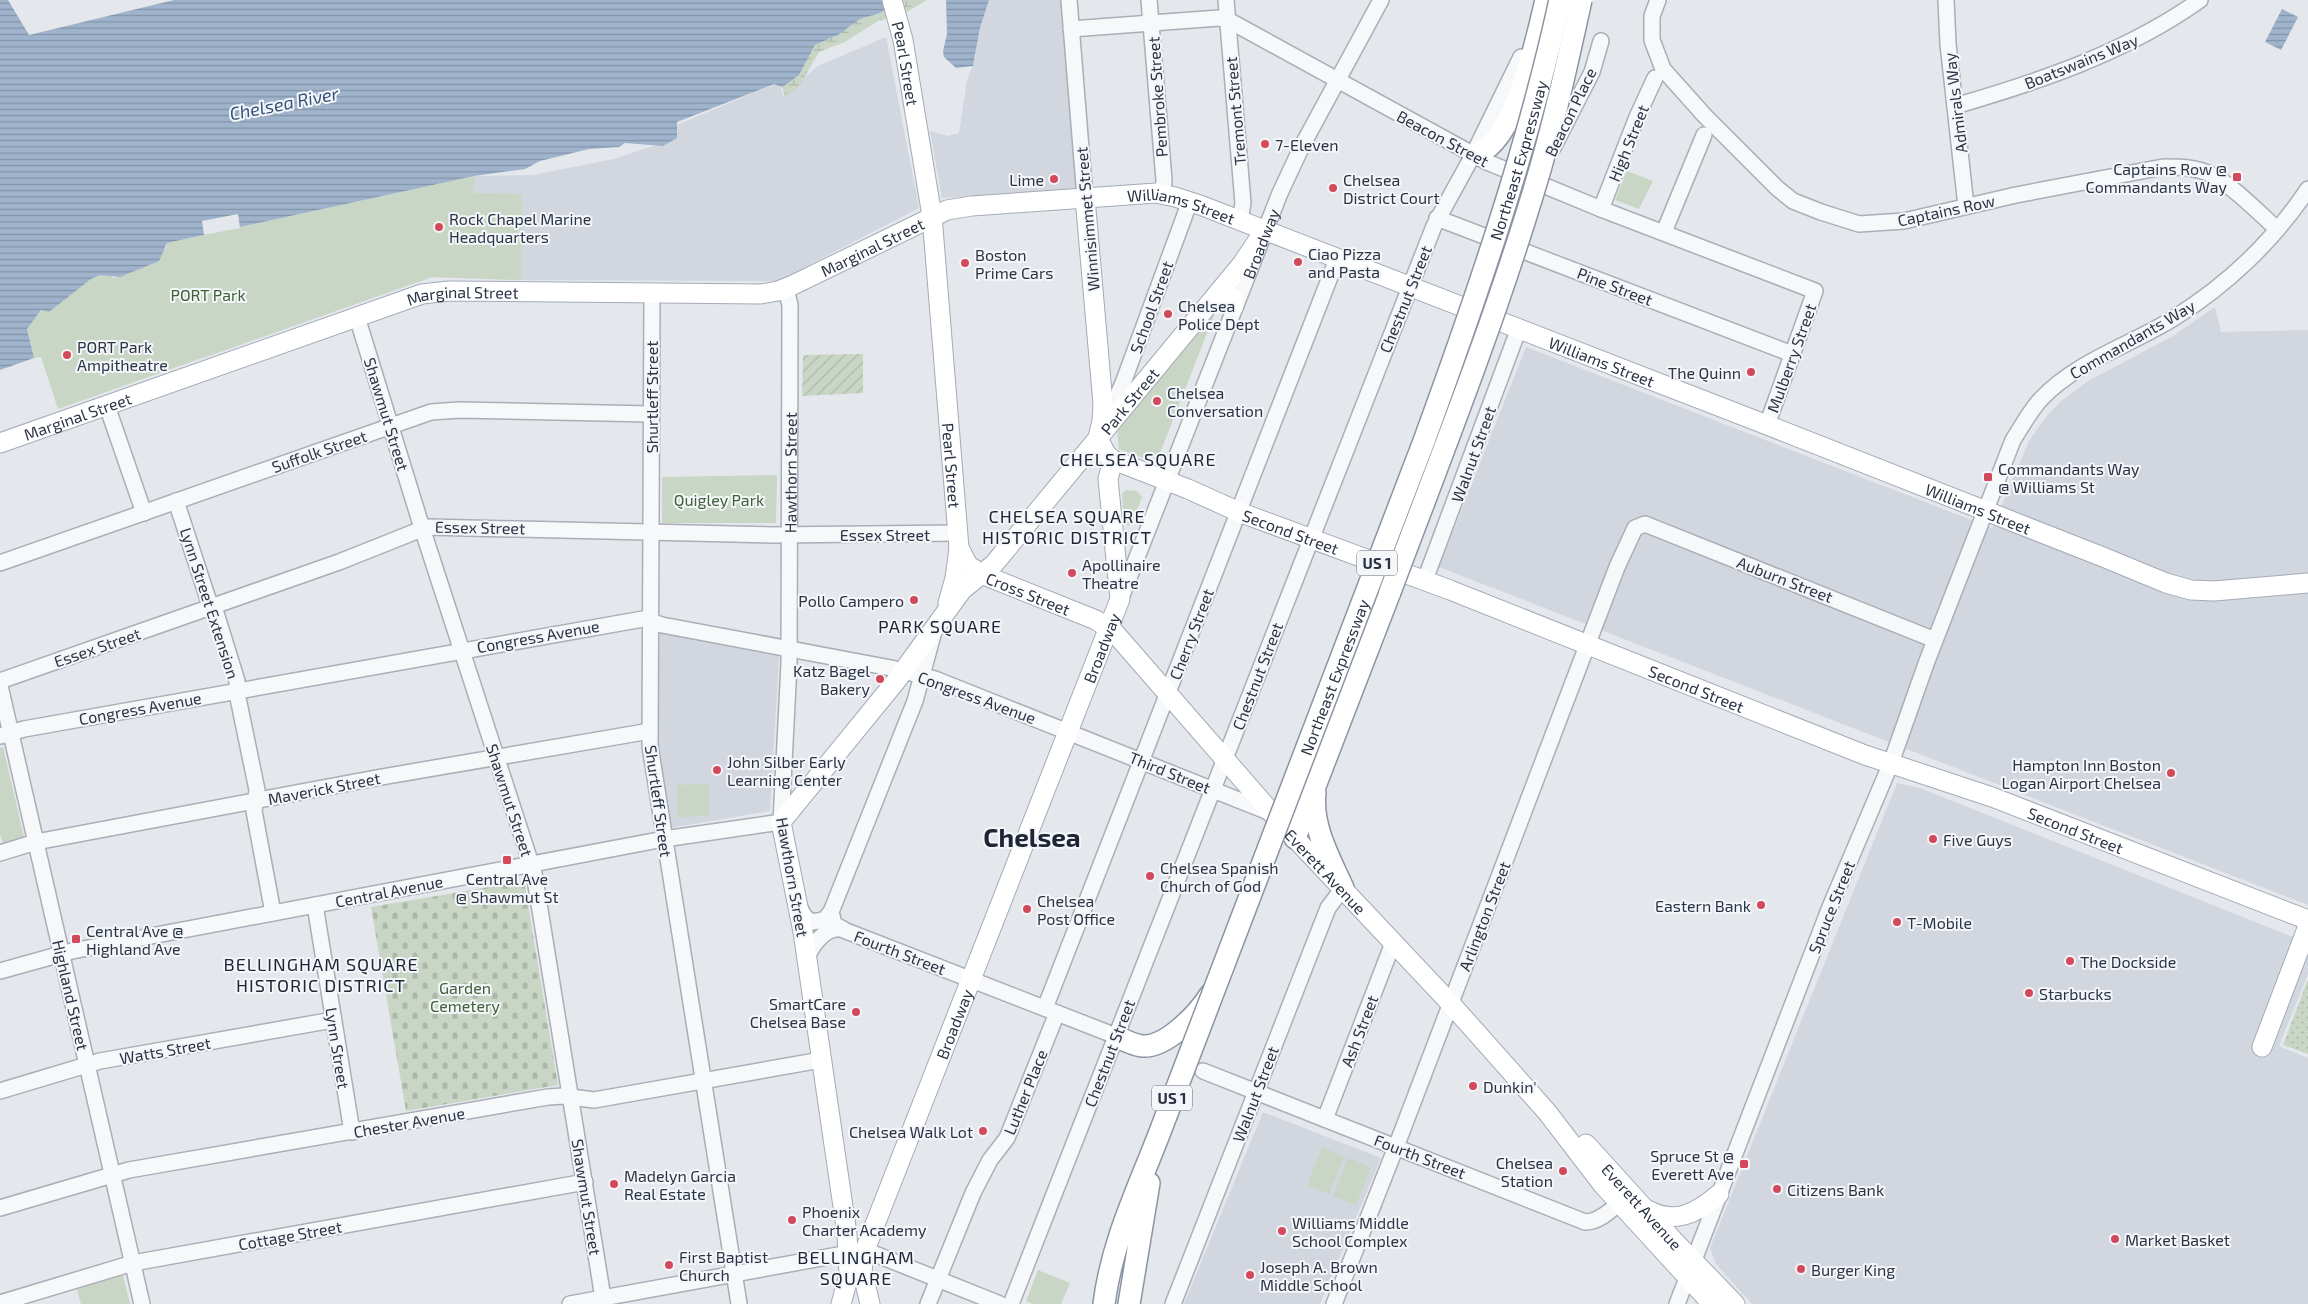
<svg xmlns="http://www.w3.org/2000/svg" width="2308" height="1304" font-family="'Exo 2',sans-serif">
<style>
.built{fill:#d2d6de}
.grass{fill:url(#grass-dots)}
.wetland{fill:url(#wetland-marsh)}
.cemetery{fill:url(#cemetery-stones)}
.park{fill:#c9d6c5}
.garden{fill:url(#garden-furrows)}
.water{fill:url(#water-rules)}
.pier{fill:#e4e7ec}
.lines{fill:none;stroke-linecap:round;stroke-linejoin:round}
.minor-casing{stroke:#a9aeb7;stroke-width:18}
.major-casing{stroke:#a3abb8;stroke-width:21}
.highway-casing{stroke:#8b94a3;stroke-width:24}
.minor{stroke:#f7f8fa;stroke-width:15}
.major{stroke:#fff;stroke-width:19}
.highway{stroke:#fff;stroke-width:21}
.highway-bridge-casing{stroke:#8b94a3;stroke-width:24;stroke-linecap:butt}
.highway-bridge{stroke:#fff;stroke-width:21}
.poi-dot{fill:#d1495b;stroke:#f4f6f9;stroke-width:2}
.labels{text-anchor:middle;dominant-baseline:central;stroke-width:4;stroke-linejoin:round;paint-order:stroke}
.shield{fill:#f4f6f9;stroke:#676e7b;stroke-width:1}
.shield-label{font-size:15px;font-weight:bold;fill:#2b3445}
.street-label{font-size:16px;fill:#2b3445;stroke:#f4f6f9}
.poi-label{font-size:16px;fill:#2b3445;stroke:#f4f6f9;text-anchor:start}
.park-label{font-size:16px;fill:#3f6138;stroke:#f4f6f9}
.water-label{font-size:18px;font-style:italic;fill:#34527a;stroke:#f4f6f9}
.neighbourhood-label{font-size:18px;letter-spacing:1px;fill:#1d2536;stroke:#f4f6f9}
.town-label{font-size:26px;font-weight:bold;fill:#1d2536;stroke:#f4f6f9}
</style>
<defs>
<pattern id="grass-dots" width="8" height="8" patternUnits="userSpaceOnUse" patternTransform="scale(1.25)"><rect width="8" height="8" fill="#c9d6c5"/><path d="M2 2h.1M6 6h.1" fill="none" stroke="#adb8ab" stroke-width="1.8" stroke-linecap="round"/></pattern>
<pattern id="wetland-marsh" width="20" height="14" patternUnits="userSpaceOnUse" patternTransform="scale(1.25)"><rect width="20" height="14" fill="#c9d6c5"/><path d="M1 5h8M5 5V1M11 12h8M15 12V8" fill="none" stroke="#adb8ab"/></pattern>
<pattern id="cemetery-stones" width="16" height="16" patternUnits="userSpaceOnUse" patternTransform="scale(1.25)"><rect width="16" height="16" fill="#c9d6c5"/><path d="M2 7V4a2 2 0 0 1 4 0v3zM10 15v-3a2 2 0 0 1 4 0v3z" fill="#adb8ab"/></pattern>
<pattern id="garden-furrows" width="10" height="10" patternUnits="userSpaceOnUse" patternTransform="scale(1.25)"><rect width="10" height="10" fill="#c9d6c5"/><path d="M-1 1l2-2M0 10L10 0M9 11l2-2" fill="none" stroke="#adb8ab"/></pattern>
<pattern id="water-rules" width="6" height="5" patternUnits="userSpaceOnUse" patternTransform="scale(1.25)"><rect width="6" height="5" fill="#9fb4cc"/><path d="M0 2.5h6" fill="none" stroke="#8293a7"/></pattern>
</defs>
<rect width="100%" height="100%" fill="#e4e7ec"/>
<path class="built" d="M989 0H1062L1076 193 942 198 930 131 948 136 959 133 967 80 975 60 980 28Z
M886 37 919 208 778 281 521 280 432 277 204 358 474 176 533 175 614 159 677 138V125L779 82 783 96 818 66Z
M2215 307 2221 332 2308 330V905L1439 567 1526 347 1992 528 2029 441 2045 418 2060 402 2088 381 2173 336Z
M660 633 779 656 770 811 670 828 655 730Z
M1897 783 1920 788 2308 943V974L2279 1046 2308 1058V1304H1752L1716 1264 1710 1248Z
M1263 1112 1381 1158 1320 1304H1184Z"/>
<path class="grass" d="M2308 979V1054L2283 1045Z"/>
<path class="wetland" d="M904 0H927L902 15 878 21 845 42 819 52 800 85 785 97 782 87 799 75 815 45 838 35 860 19 880 13Z"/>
<path class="cemetery" d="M524 881 558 1085 406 1111 371 907Z"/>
<path class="park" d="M1627 171 1653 181 1639 209 1615 200Z
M474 176 473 193 522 194 521 280 432 277 58 409 41 357 34 358 27 329 41 310 49 312 91 279 100 275H109L114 278 128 274 166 248 167 243Z
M1215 313 1156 463 1119 449 1117 431Z
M777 475 776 523H662V477Z
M1126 490 1137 491 1142 497 1132 524 1128 526 1124 523 1122 494Z
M3 747 24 837 3 843 0 835V748Z
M709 784V815L678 818 677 785Z
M1322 1147 1344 1157 1329 1194 1307 1185Z
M1348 1158 1371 1167 1356 1205 1333 1196Z
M1038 1270 1070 1283 1061 1304H1033L1026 1301Z
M123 1275 130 1304H81L77 1289Z"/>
<path class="garden" d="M863 354V393L802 396 803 355Z"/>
<path class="water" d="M0 0H8L29 35 174 0H904L880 13 860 19 838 35 815 45 799 75 784 86 782 87 774 84 677 122V138L663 146 625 143 619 147 589 149 540 161 525 169 474 176 167 243 159 261 120 277 100 275 91 279 49 312 41 310 27 329 34 358 0 370Z
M946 0H989L980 28 973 66 956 68 944 57 943 51 947 34Z
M2282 9 2298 17 2281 50 2265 42Z"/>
<path class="pier" d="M238 214 240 228 204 235 202 221Z"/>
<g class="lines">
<defs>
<g id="minor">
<path d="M1069 0 1085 198"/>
<path d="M1149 0 1164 180 1163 194"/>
<path d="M1226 0 1243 203 1240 221"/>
<path d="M1658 0 1652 16V40L1663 69 1704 115 1777 188 1793 201 1821 212 1859 224 1904 221 2016 195 2163 167C2179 167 2197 167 2212 175 2232 185 2260 214 2277 229"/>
<path d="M1946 0 1948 44 1966 206"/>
<path d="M1071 29 1219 18 1228 20 1487 162 1601 209 1815 291 1767 425"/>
<path d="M1955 106C2041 81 2127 52 2200 0"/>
<path d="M1553 148 1592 72 1601 41"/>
<path d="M1601 209 1637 117 1655 78"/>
<path d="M1437 218 1792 354"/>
<path d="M1664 232 1704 135"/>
<path d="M652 293 650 746 739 1304"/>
<path d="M357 317 422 528 534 873 603 1298"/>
<path d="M107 406 144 513"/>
<path d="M1107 419 1123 383 1190 201"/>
<path d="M176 501 208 599 216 613 237 681 238 698 257 790 254 811 273 913"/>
<path d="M0 563 431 412 459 410 651 414"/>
<path d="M1425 580 1519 328"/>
<path id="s1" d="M1121 598 1280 193 1302 146 1381 0"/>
<path d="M0 681 339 562 427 527 774 535 958 533"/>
<path d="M0 686 142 1304"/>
<path d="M0 736 24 729 643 619 662 625 891 668 935 679 1271 813"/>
<path d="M0 853 36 842 376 778 650 731"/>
<path d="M315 905 352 1132"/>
<path d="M798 905 805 917 812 922 824 920 831 912"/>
<path d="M843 929 834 924 831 912 915 701 933 635"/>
<path d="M807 958C812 945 825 927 841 929L1116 1036"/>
<path id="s2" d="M0 971 72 951 664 839 781 822 789 664 790 305 786 289"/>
<path d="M1045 1008 1337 259"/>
<path d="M1203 1071 1585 1222C1601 1222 1615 1206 1627 1196"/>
<path d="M0 1091 100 1061 333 1020"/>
<path d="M1325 1119 1393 943"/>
<path d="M0 1208 129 1170 548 1097 563 1096 594 1100 821 1060"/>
<path d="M865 1250 1000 1304"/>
<path d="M0 1303 133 1263 585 1182"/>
<path d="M570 1304 849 1253"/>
<path d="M928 1304 973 1193 990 1160 1007 1138 1057 1013"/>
<path d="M1011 1304 1434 226 1473 155 1521 57"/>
<path d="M1173 1304 1328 908 1343 888"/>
<path d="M1334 1304 1396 1147 1617 567 1635 528 1645 524 1935 640"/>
<path d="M1677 1304 1830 907 1891 763 1927 661 2013 440C2022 426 2030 411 2041 399 2077 361 2131 345 2174 318 2227 285 2274 240 2308 189"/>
</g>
<g id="major">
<path id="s3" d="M892 0 903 40 932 216 959 548 955 578 948 603"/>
<path id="s4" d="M1085 198 1103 404 1102 421 1098 438 1106 454 1113 460 1188 489 1239 512 1450 590 1865 755 1992 797 2308 920"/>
<path d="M1215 297 1224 294 1233 298 1234 306"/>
<path id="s5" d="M0 443 422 294 449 291 761 294 778 291 793 285 947 210 972 206 1156 193 1175 197 1200 205 1767 425 2103 557 2166 583 2191 590 2214 591 2308 583"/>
<path id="s6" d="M959 548 968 565 981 574 1096 620 1114 632 1277 819 1451 1004 1547 1112 1603 1185 1712 1304"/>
<path d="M2262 1047 2308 926"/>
<path id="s7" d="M1586 1144 1673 1240 1735 1304"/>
<path d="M1648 1210C1675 1225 1697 1213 1719 1194"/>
<path id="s8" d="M841 1304 849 1275 847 1234 803 932 781 822 896 681 962 590 994 564 1242 264 1264 231"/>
<path id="s9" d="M870 1304 862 1270 865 1250 1120 599 1108 479 1113 460"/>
</g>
<path id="highway" d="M1473 155C1515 147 1537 37 1546 0
M1315 793C1311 826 1330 859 1343 888
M1295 838 1390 592
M1116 1036C1124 1040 1133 1045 1142 1046 1166 1048 1198 1014 1210 995
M1104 1304C1113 1231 1149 1168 1172 1099
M1129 1304 1149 1183"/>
</defs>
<use href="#minor" class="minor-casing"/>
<use href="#major" class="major-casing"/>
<use href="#highway" class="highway-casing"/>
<use href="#minor" class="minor"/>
<use href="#major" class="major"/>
<use href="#highway" class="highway"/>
<defs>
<g id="highway-bridge">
<path d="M1390 592C1440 459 1493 326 1534 190 1553 128 1567 64 1581 0"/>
<path id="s10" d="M1166 1116 1424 441C1477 296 1527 151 1560 0"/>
</g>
</defs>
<use href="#highway-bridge" class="highway-bridge-casing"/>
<use href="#highway-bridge" class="highway-bridge"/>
</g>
<g class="poi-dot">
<circle cx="1265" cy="144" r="5"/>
<rect x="2232" y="172" width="10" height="10" rx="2.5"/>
<circle cx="1054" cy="179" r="5"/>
<circle cx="1333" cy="188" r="5"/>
<circle cx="439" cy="227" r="5"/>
<circle cx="1298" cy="262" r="5"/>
<circle cx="965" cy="263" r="5"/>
<circle cx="1168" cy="314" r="5"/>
<circle cx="67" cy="355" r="5"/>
<circle cx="1751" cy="372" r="5"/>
<circle cx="1157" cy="401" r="5"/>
<rect x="1983" y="472" width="10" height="10" rx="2.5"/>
<circle cx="1072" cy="573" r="5"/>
<circle cx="914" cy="600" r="5"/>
<circle cx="880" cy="679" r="5"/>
<circle cx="717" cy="770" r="5"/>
<circle cx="2171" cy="773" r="5"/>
<circle cx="1933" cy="839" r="5"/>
<rect x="502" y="855" width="10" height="10" rx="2.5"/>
<circle cx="1150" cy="876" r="5"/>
<circle cx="1761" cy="905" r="5"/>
<circle cx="1027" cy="909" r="5"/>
<circle cx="1897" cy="922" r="5"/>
<rect x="71" y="934" width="10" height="10" rx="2.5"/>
<circle cx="2070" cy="961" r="5"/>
<circle cx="2029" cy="993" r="5"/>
<circle cx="856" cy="1012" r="5"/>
<circle cx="1473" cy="1086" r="5"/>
<circle cx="983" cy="1131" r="5"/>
<rect x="1739" y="1159" width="10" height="10" rx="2.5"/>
<circle cx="1563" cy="1171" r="5"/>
<circle cx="614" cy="1184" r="5"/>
<circle cx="1777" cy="1189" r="5"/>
<circle cx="792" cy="1220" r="5"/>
<circle cx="1282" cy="1231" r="5"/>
<circle cx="2115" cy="1239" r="5"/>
<circle cx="669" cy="1265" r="5"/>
<circle cx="1801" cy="1269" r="5"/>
<circle cx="1250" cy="1275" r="5"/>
</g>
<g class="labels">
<g class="shield">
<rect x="1357" y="550.5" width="40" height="25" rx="4"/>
<rect x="1152" y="1085.5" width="40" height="25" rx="4"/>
</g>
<g class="shield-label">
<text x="1377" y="563">US 1</text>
<text x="1172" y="1098">US 1</text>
</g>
<g class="street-label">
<text transform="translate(2081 61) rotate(-22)">Boatswains Way</text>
<text stroke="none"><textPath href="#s3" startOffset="65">Pearl Street</textPath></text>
<text transform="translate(1157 97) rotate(-94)">Pembroke Street</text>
<text transform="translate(1955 103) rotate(-97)">Admirals Way</text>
<text transform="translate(1235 111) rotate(-95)">Tremont Street</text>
<text transform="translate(1570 112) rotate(-64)">Beacon Place</text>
<text transform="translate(1443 138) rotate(28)">Beacon Street</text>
<text transform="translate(1628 143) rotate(-68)">High Street</text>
<text stroke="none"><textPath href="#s10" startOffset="1019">Northeast Expressway</textPath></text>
<text stroke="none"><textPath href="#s5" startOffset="1228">Williams Street</textPath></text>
<text transform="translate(1946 210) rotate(-12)">Captains Row</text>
<text transform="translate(1087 219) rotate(-95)">Winnisimmet Street</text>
<text stroke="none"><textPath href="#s1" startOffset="381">Broadway</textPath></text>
<text stroke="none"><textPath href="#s5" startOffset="908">Marginal Street</textPath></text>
<text transform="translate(1615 286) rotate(21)">Pine Street</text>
<text stroke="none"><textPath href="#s5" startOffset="488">Marginal Street</textPath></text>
<text transform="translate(1405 299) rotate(-68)">Chestnut Street</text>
<text transform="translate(1151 307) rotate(-70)">School Street</text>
<text transform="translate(2132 339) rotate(-30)">Commandants Way</text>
<text transform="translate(1791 358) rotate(-70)">Mulberry Street</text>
<text stroke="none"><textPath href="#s5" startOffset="1678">Williams Street</textPath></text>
<text transform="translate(651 397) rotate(-90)">Shurtleff Street</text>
<text stroke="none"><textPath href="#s8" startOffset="1036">Park Street</textPath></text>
<text transform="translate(387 414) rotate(73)">Shawmut Street</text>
<text stroke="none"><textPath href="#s5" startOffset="82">Marginal Street</textPath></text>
<text transform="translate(319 451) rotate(-19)">Suffolk Street</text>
<text transform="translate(1473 454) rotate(-70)">Walnut Street</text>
<text stroke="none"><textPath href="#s3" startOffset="470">Pearl Street</textPath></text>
<text stroke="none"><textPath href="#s2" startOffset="1145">Hawthorn Street</textPath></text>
<text stroke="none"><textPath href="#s5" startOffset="2082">Williams Street</textPath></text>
<text transform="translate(480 527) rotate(1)">Essex Street</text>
<text stroke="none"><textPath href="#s4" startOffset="460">Second Street</textPath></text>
<text x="885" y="534">Essex Street</text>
<text transform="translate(1785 579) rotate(21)">Auburn Street</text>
<text stroke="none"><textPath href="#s6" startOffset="86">Cross Street</textPath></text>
<text transform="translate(210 603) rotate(72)">Lynn Street Extension</text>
<text transform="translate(1191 634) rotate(-69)">Cherry Street</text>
<text transform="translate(538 636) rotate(-10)">Congress Avenue</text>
<text transform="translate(97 647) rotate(-19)">Essex Street</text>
<text stroke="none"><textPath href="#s9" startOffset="702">Broadway</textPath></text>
<text transform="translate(1257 676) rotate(-69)">Chestnut Street</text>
<text stroke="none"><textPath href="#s10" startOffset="470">Northeast Expressway</textPath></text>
<text stroke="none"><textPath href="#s4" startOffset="895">Second Street</textPath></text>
<text transform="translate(977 697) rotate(20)">Congress Avenue</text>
<text transform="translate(140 708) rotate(-10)">Congress Avenue</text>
<text transform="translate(1170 772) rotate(22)">Third Street</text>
<text transform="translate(324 788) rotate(-11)">Maverick Street</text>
<text transform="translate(510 800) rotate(72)">Shawmut Street</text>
<text transform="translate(659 801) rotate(82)">Shurtleff Street</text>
<text stroke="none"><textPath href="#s4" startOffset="1300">Second Street</textPath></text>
<text stroke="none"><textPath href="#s6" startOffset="500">Everett Avenue</textPath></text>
<text transform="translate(793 877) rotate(80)">Hawthorn Street</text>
<text transform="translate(389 891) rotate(-11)">Central Avenue</text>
<text transform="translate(1831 907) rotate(-68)">Spruce Street</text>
<text transform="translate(1484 916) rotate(-69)">Arlington Street</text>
<text transform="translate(900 952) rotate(21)">Fourth Street</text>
<text transform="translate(71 995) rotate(77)">Highland Street</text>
<text stroke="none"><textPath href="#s9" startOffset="298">Broadway</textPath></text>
<text transform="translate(1359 1031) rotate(-69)">Ash Street</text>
<text transform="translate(338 1048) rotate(81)">Lynn Street</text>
<text transform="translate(165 1050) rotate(-10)">Watts Street</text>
<text transform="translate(1109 1053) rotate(-69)">Chestnut Street</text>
<text transform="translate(1025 1092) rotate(-68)">Luther Place</text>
<text transform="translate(1255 1094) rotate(-69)">Walnut Street</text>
<text transform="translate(409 1122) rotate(-10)">Chester Avenue</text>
<text transform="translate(1420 1156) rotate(21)">Fourth Street</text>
<text transform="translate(587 1197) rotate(81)">Shawmut Street</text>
<text stroke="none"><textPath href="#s7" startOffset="84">Everett Avenue</textPath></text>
<text transform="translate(290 1235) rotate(-10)">Cottage Street</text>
</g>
<g class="poi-label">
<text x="1275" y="144">7-Eleven</text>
<text x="2227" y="168" text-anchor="end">Captains Row @<tspan x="2227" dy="18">Commandants Way</tspan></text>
<text x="1044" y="179" text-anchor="end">Lime</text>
<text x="1343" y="179">Chelsea<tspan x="1343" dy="18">District Court</tspan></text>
<text x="449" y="218">Rock Chapel Marine<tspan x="449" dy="18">Headquarters</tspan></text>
<text x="1308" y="253">Ciao Pizza<tspan x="1308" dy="18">and Pasta</tspan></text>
<text x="975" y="254">Boston<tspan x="975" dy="18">Prime Cars</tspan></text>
<text x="1178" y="305">Chelsea<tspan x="1178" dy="18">Police Dept</tspan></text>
<text x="77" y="346">PORT Park<tspan x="77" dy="18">Ampitheatre</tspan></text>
<text x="1741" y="372" text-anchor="end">The Quinn</text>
<text x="1167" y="392">Chelsea<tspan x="1167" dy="18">Conversation</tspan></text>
<text x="1998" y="468">Commandants Way<tspan x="1998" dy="18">@ Williams St</tspan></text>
<text x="1082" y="564">Apollinaire<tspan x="1082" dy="18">Theatre</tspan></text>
<text x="904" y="600" text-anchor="end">Pollo Campero</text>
<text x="870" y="670" text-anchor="end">Katz Bagel<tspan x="870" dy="18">Bakery</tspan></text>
<text x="727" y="761">John Silber Early<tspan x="727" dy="18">Learning Center</tspan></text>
<text x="2161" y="764" text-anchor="end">Hampton Inn Boston<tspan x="2161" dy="18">Logan Airport Chelsea</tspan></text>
<text x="1943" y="839">Five Guys</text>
<text x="1160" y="867">Chelsea Spanish<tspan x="1160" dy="18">Church of God</tspan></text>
<text x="507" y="878" text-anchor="middle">Central Ave<tspan x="507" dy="18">@ Shawmut St</tspan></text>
<text x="1037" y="900">Chelsea<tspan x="1037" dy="18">Post Office</tspan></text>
<text x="1751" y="905" text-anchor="end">Eastern Bank</text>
<text x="1907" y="922">T-Mobile</text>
<text x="86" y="930">Central Ave @<tspan x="86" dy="18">Highland Ave</tspan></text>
<text x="2080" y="961">The Dockside</text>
<text x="2039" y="993">Starbucks</text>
<text x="846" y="1003" text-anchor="end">SmartCare<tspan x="846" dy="18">Chelsea Base</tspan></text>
<text x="1483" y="1086">Dunkin'</text>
<text x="973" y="1131" text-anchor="end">Chelsea Walk Lot</text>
<text x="1734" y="1155" text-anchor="end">Spruce St @<tspan x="1734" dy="18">Everett Ave</tspan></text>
<text x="1553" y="1162" text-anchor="end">Chelsea<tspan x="1553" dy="18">Station</tspan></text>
<text x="624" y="1175">Madelyn Garcia<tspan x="624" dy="18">Real Estate</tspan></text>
<text x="1787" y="1189">Citizens Bank</text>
<text x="802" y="1211">Phoenix<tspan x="802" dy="18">Charter Academy</tspan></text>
<text x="1292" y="1222">Williams Middle<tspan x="1292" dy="18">School Complex</tspan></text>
<text x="2125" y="1239">Market Basket</text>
<text x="679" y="1256">First Baptist<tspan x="679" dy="18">Church</tspan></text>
<text x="1260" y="1266">Joseph A. Brown<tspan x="1260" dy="18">Middle School</tspan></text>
<text x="1811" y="1269">Burger King</text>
</g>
<g class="park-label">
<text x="208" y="294">PORT Park</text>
<text x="719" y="499">Quigley Park</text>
<text x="465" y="987">Garden<tspan x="465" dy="18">Cemetery</tspan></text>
</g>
<g class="water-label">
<text transform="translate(284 103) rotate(-11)">Chelsea River</text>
</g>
<g class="neighbourhood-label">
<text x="1138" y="459">CHELSEA SQUARE</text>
<text x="1067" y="516">CHELSEA SQUARE<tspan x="1067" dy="21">HISTORIC DISTRICT</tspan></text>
<text x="940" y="626">PARK SQUARE</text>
<text x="321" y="964">BELLINGHAM SQUARE<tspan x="321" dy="21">HISTORIC DISTRICT</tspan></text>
<text x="856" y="1257">BELLINGHAM<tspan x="856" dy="21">SQUARE</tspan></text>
</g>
<g class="town-label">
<text x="1032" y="836">Chelsea</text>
</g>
</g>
</svg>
